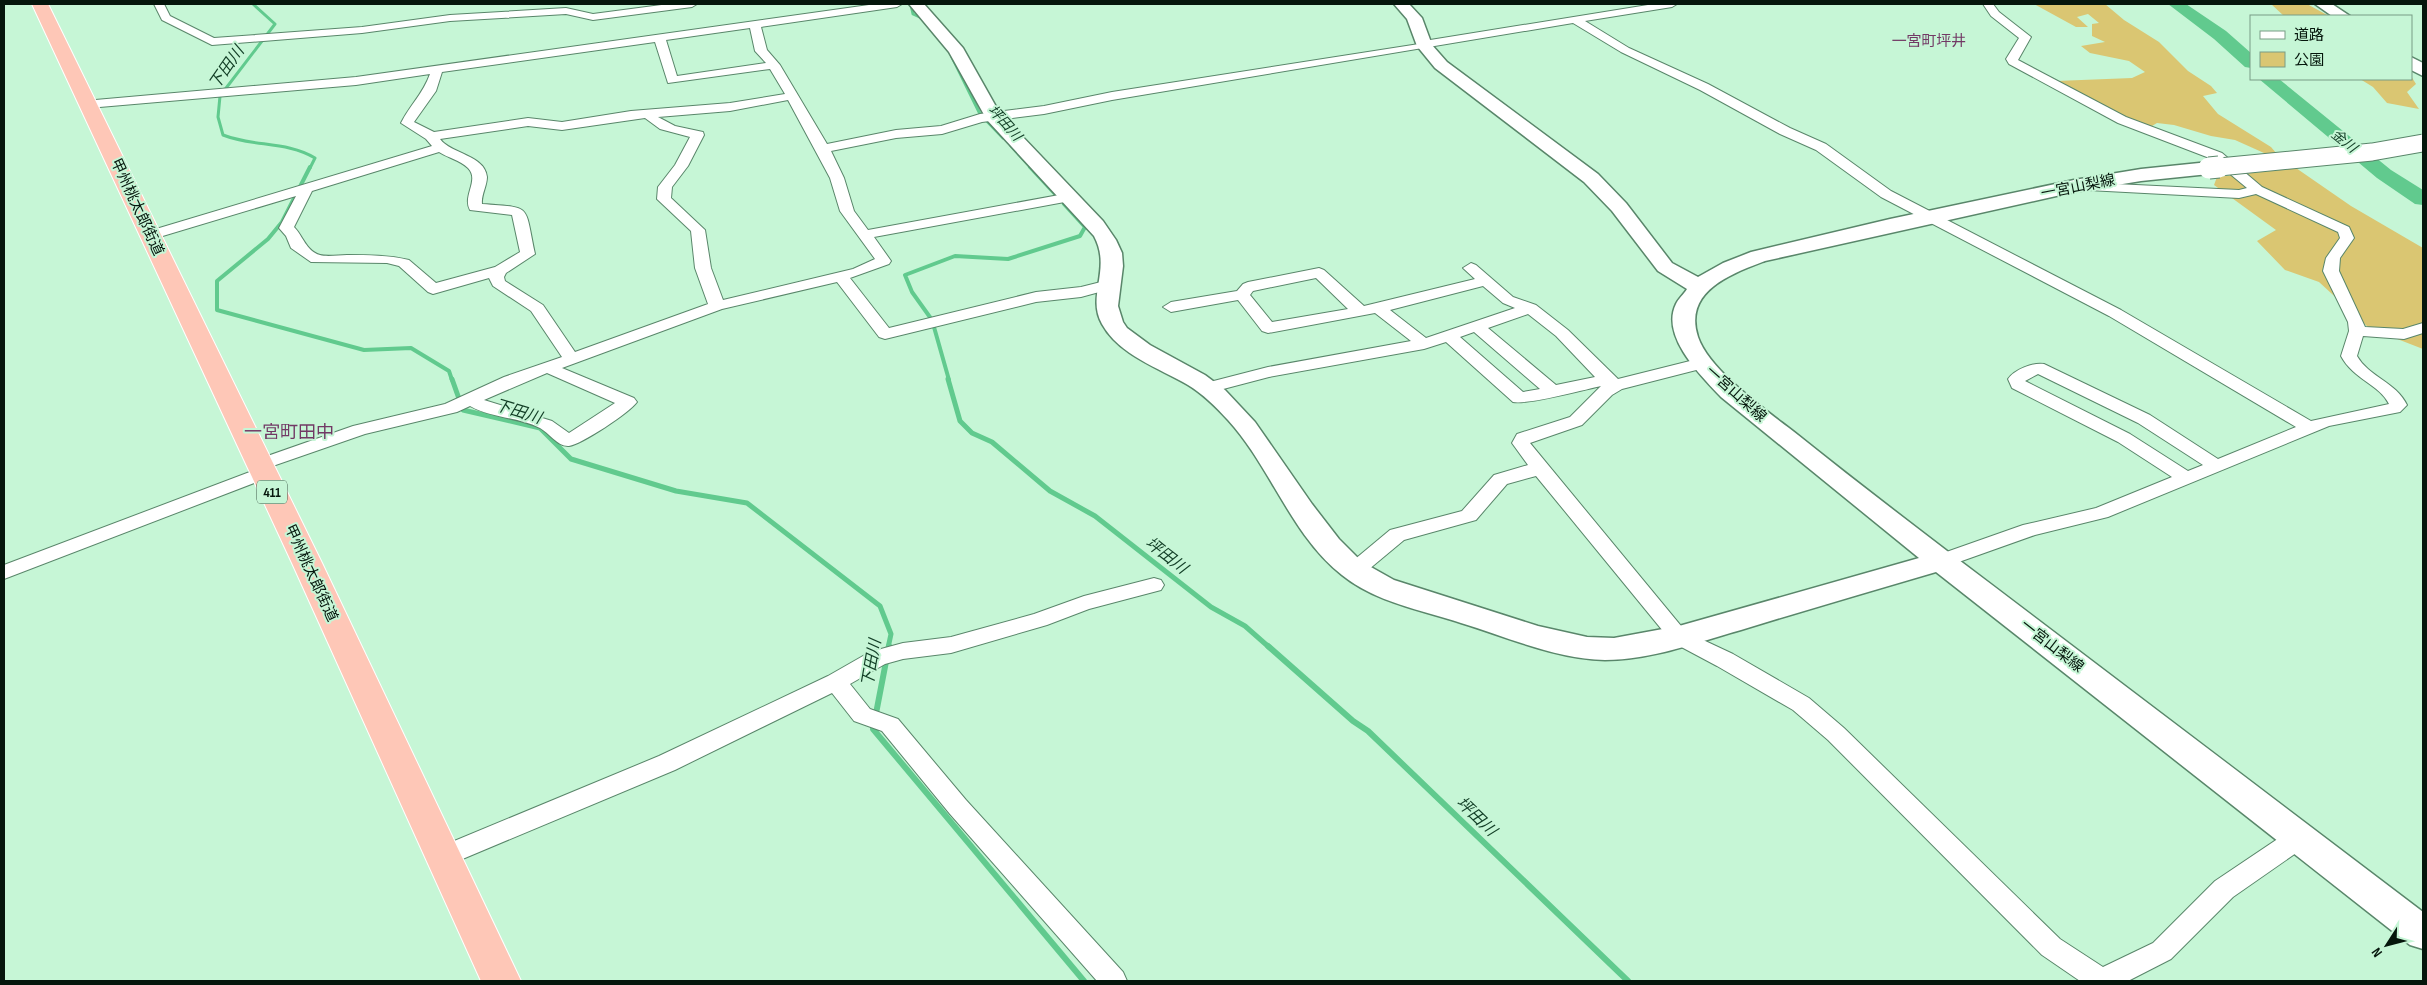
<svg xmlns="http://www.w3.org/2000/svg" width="2427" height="985" font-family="'Sofia Sans Condensed','Noto Sans JP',sans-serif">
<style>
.green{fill:#dac672}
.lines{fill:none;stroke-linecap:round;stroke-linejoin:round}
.stream-far3{stroke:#61ca8e;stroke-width:3}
.stream-far2{stroke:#61ca8e;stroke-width:4}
.stream-far1{stroke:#61ca8e;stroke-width:5}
.stream{stroke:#61ca8e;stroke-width:6}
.river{fill:#61ca8e;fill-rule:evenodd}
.street-casing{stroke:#59866a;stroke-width:2}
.secondary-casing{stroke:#59866a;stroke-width:3}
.highway-casing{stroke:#fff;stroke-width:2}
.street{fill:#fff;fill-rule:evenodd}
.secondary{fill:#fff;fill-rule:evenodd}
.highway{fill:#fec7b7;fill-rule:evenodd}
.secondary-bridge-far1-casing{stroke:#59866a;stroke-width:19;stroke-linecap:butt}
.secondary-bridge-casing{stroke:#59866a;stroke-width:23;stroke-linecap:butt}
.secondary-bridge-far1{stroke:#fff;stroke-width:17}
.secondary-bridge{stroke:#fff;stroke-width:21}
.labels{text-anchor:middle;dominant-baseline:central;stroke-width:4;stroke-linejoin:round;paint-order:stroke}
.far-water-label{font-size:14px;font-style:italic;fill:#113d25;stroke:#c6f6d6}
.shield{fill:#c6f6d6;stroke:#3f5949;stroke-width:1}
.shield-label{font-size:14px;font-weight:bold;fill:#05160c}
.far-quarter-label{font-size:15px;fill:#723965;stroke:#c6f6d6}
.street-label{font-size:15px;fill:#05160c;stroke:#c6f6d6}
.water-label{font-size:16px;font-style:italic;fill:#113d25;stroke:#c6f6d6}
.quarter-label{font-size:18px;fill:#723965;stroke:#c6f6d6}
</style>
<rect width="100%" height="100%" fill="#c6f6d6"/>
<path class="green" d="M2034 4H2105L2124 20 2159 42 2188 71 2211 86 2217 93 2203 96 2218 114 2271 147 2277 154 2264 153 2235 140 2211 136 2174 125 2157 123 2152 126 2138 123 2056 81 2132 78 2145 72 2129 61 2090 53 2081 46 2105 42 2092 36V24L2099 23 2088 14 2077 17 2088 27H2076Z
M2271 4H2307L2329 16H2284Z
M2411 76 2416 84 2407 92 2419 109 2387 103 2373 87 2360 79H2411Z
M2296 168 2351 206 2423 248V349L2369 328 2319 282 2285 270 2257 241 2276 230 2214 185 2217 177Z"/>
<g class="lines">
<path class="stream-far3" d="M253 4 275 24 220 96 218 117 223 135C253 147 287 141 315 158L310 168
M911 5 913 14 924 19
M952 57 980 114 1003 138
M1011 146 1031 168"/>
<path class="stream-far2" d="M310 167 282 222 268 239 217 281V310L364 350 411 348 449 371 452 380
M1030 167 1056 195
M949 380 932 320 912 292 905 275 955 256 1008 259 1080 236 1085 227 1064 204"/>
<path class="stream-far1" d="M452 379 463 410 540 428 571 459 676 491 747 503 880 606 891 634 888 648
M948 379 960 421 972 433 992 442 1050 491 1095 516 1211 607 1245 626 1270 648"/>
<path class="stream" d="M889 646 873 729 1084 981
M1268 646 1353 721 1368 731 1628 981"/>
<path class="river" d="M2168 4H2186L2226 31 2251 53V68L2245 67 2214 39Z
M2259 79H2279L2391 170 2423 190V205L2415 204 2377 178Z"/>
<defs>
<path id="street" d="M154 4H164L170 16 214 38 362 27 450 15 566 8 593 14 669 4H697L692 7 593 20 566 14 450 21 362 33 212 45 162 20Z
M876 4H902L897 7 761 27 767 50 780 65 827 144 896 130 941 126 980 114 1044 106 1112 92 1419 44 1424 41 1654 4H1677L1672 7 1585 21 1629 48 1708 84 1790 128 1826 144 1891 191 2121 310 2311 421 2389 404C2380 385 2353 379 2341 356L2349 331 2348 322 2323 271 2326 258 2340 238 2338 232 2256 194 2239 198 2069 189 2067 186 2074 182 2239 190 2247 188 2212 159 2118 123 2009 64 2006 59 2019 38 1991 16 1983 4H1993L1999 12 2031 37 2018 60 2126 117 2222 153 2262 187 2349 227 2354 238 2340 258 2339 271 2365 327 2403 329 2423 323V333L2404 339 2363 336 2357 356C2369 377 2396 382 2407 405L2400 412 2329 426 2108 517 2035 535 1942 568 1935 566 1932 561 1935 556 2023 525 2096 508 2172 477 2118 442 2012 388 2008 379C2014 370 2033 362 2044 364L2150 415 2218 459 2296 427 2109 316 1881 197 1816 150 1780 134 1700 90 1621 52 1573 23 1112 100 1044 114 982 122 942 134 896 138 831 151 844 178 854 211 868 230 1070 193 1077 197 1070 201 874 237 891 261 889 264 850 278 889 328 1036 292 1081 287 1109 280 1117 285 1114 288 1081 297 1036 302 885 339 879 337 837 282 722 309 562 368 634 398 637 402C629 413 582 444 569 446 558 447 549 433 540 428 518 417 491 418 470 406L457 412 365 434 267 468 272 473 270 477 4 579V565L255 470 250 465 253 461 353 426 445 404 504 377 562 357 531 311 493 286 489 278 433 294 428 292 399 266 387 263 311 262 291 248 286 236 279 228 296 196 156 238H146L144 235 146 232 432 146 426 139 401 123C410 105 423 94 430 74L356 85 88 108 84 107 82 104 84 101 356 77ZM750 28 755 51 766 63 677 76 666 40ZM655 42 668 83 770 69 785 94 730 103 631 111 562 122 528 118 434 132 414 122 436 91 442 72ZM788 100 830 178 840 211 875 259 853 269 723 300 711 268 705 230 671 198 672 187 688 166 704 135 703 132 675 126 658 117 730 111ZM645 118 660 129 690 137 675 165 658 187 657 199 691 231 695 268 708 304 575 352 543 305 505 281 504 277 506 273 535 254C524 203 533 208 482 204 481 195 487 186 487 177 485 155 451 154 440 139L528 126 562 130ZM439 152C448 158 460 160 468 168 480 180 462 196 470 210L512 215 520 252 495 267 436 283 409 260C388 255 369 255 347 255 339 255 327 257 320 255 306 251 303 236 294 227L312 191ZM547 373 615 403 569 433 552 421 484 400ZM2038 374 2138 423 2203 465 2188 471 2130 434 2025 381Z
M1471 263 1476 265 1513 297 1536 305 1568 330 1618 379 1702 358 1708 359 1710 363 1708 367 1622 389 1612 395 1582 425 1530 443 1686 632 1733 654 1809 698 1844 728 2060 939 2103 967 2153 943 2215 881 2291 830 2300 827 2309 830 2312 837 2309 844 2233 897 2171 959 2128 981H2080L2042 955 1828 740 1793 710 1717 666 1672 642 1536 476 1507 484 1476 520 1404 540 1362 575 1355 577 1348 575 1345 570 1348 565 1390 530 1462 511 1494 475 1528 465 1512 443 1517 434 1570 417 1601 386C1583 390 1528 405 1513 402L1446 342 1424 349 1269 377 1208 393 1202 392 1199 388 1202 384 1268 367 1411 341 1375 313 1268 333 1262 331 1238 300 1171 312 1163 307 1171 302 1237 291 1243 284 1248 282 1319 268 1324 270 1364 306 1475 279 1463 268ZM1316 278 1348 309 1272 322 1250 295 1253 291ZM1483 286 1503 303 1515 308 1426 338 1390 310ZM1528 314 1556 336 1595 377 1556 385 1488 328ZM1474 332 1540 389 1523 392 1460 337Z
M1154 578 1161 580 1164 585 1161 590 1089 609 1047 625 951 653 903 659 885 664 850 684 870 709 898 719 966 800 1123 972 1127 981H1097L950 814 882 731 854 721 832 693 675 770 453 863 444 867 435 863 432 856 435 849 659 756 828 676 870 652 903 643 951 637 1034 614 1084 596Z"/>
<path id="secondary" d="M909 4H924L963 48 999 112 1103 221 1116 240 1122 253 1123 266 1118 306 1123 322 1127 328 1150 345 1205 375 1225 390 1255 422 1312 504 1339 539 1362 562 1394 580 1538 626 1587 637 1614 638 1679 626 1919 558 1721 397C1701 376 1660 336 1676 304 1678 299 1684 294 1687 289L1658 271 1612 211 1584 182 1435 68 1417 46 1407 19 1394 4H1409L1422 18 1432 45 1447 62 1598 174 1626 203 1672 263 1698 277 1723 263 1751 252 1890 219 2074 180 2141 169 2209 162 2216 164 2218 168 2216 172 2209 174 2141 181 2074 192 1765 261C1731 274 1683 291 1698 337 1710 372 1769 412 1798 435 1849 476 1900 515 1951 554 2109 673 2266 793 2423 912V949L2410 945 1936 572C1871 591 1806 610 1741 630 1698 642 1651 660 1605 660 1556 659 1507 637 1461 623 1421 610 1375 602 1342 575 1291 535 1271 467 1228 420 1216 407 1203 394 1188 385 1159 368 1119 355 1102 324 1086 296 1112 269 1094 236L987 120 949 52Z
M2315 4H2332L2350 16H2332Z
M2411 57 2423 63V76L2411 70Z"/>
<path id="highway" d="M32 4H48L322 563 521 981H481L292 563Z"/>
</defs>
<use href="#street" class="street-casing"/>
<use href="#secondary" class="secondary-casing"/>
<use href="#highway" class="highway-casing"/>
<use href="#street" class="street"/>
<use href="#secondary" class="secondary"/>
<use href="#highway" class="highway"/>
<defs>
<path id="secondary-bridge-far1" d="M2209 168 2372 152 2423 143"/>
<path id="secondary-bridge" d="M2209 168 2219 167"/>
</defs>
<use href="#secondary-bridge-far1" class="secondary-bridge-far1-casing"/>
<use href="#secondary-bridge" class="secondary-bridge-casing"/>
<use href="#secondary-bridge-far1" class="secondary-bridge-far1"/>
<use href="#secondary-bridge" class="secondary-bridge"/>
</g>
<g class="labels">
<g class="far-water-label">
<text transform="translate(1005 123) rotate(48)">坪田川</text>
<text transform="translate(2344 141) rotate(39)">金川</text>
</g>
<rect class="shield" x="257" y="480.5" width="30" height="23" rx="4"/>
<g class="shield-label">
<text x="272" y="492">411</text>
</g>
<g class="far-quarter-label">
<text x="1929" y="41">一宮町坪井</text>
</g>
<g class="street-label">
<text transform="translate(2078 187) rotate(-11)">一宮山梨線</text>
<text transform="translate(137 207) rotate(65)">甲州桃太郎街道</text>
<text transform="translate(1736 394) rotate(42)">一宮山梨線</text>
<text transform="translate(311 573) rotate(65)">甲州桃太郎街道</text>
<text transform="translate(2052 646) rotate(38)">一宮山梨線</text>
</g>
<g class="water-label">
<text transform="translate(227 68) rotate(-55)">下田川</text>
<text transform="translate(518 412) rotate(17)">下田川</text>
<text transform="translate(1166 556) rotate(38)">坪田川</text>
<text transform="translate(872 663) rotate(-80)">下田川</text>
<text transform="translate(1476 817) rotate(44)">坪田川</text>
</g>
<g class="quarter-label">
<text x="289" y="432">一宮町田中</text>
</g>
</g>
<rect width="2427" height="985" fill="none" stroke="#05160c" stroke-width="10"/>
<rect x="2250" y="15" width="162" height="65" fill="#c6f6d6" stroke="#799c85"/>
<rect x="2260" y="31" width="25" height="8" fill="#ffffff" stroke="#799c85"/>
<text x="2294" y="40" font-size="15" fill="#05160c">道路</text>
<rect x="2260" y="52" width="25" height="15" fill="#dac672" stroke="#799c85"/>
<text x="2294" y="65" font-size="15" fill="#05160c">公園</text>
<g transform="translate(2387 945) rotate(234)" stroke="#c6f6d6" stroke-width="4" paint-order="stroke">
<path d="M0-4L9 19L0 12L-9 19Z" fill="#05160c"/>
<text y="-8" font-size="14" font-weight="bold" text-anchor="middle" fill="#05160c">N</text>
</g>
</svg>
